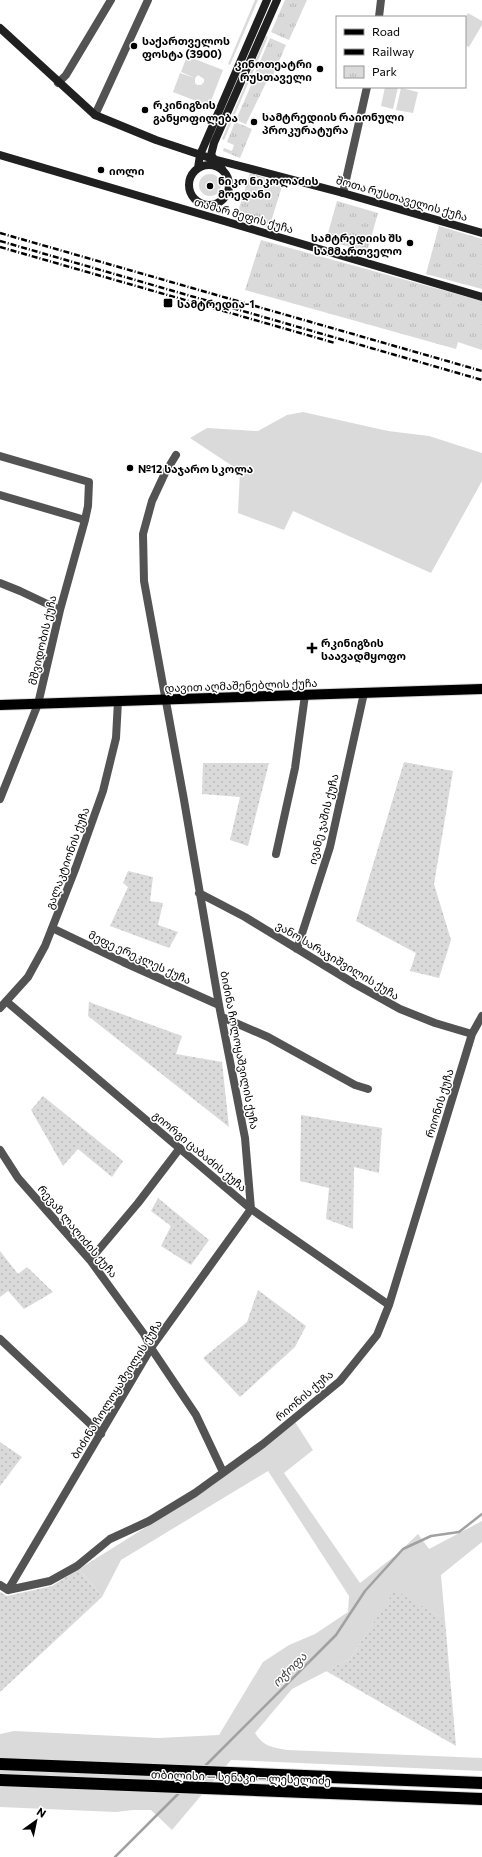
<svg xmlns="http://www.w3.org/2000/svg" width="482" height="1857" font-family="Commissioner,'Noto Sans Georgian',sans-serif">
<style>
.grass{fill:#dadada}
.park{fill:url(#park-tufts)}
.garden{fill:url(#garden-dots)}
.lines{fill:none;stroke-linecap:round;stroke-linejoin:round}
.stream{stroke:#a1a1a1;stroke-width:2.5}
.primary-casing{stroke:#dbdbdb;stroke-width:12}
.highway-casing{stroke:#dbdbdb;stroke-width:14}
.street{stroke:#535353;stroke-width:8}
.secondary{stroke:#202020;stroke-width:8}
.primary{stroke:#000;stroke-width:10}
.highway{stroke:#000;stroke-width:12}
.rail{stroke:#000;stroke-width:2.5;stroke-dasharray:6 2 1 2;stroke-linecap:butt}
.poi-dot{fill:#000;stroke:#fff;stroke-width:1.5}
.labels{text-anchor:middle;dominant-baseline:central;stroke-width:3;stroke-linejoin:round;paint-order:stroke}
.poi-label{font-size:11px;font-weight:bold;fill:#000;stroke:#fff;text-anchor:start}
.street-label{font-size:11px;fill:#000;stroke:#fff}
.water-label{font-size:12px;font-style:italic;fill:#424242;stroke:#fff}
</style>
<defs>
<pattern id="park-tufts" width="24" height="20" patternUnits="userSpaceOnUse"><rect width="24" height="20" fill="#dadada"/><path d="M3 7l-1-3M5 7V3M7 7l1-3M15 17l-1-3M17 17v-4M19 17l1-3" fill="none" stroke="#b9b9b9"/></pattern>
<pattern id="garden-dots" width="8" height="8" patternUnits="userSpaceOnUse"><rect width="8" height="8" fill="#dadada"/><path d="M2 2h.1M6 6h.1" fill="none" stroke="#b9b9b9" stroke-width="1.8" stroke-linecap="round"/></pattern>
</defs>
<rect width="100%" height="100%" fill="#fff"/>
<path class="grass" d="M255 0H258L230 65 228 64Z
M468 13 482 21V25L469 47 465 45V18Z
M266 36 268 37 224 140 222 139Z
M187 56 223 70 209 106 173 92 180 73 195 78V83L197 85H201L204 82 209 84 204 82V79L198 75 195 78 181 72Z
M385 87H398L393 109 381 106Z
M401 88 418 92 413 113 396 110Z
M199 185a11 11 0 1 1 22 0a11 11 0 1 1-22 0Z
M303 412 388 431 429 436 482 453V481L431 573 293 511 284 530 238 513 240 471 190 438 207 428 258 431 287 415Z
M295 1422 313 1450 284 1473 360 1583 396 1555 418 1534 429 1549 482 1521V1542L441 1575 445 1620 395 1591 350 1659 292 1689 255 1733C264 1747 272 1747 287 1750L482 1758V1771L231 1760 172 1830 151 1810H133L116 1812 0 1807V1734L14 1731 158 1738 219 1735 263 1662 289 1645 315 1634 348 1612 349 1596 268 1471 121 1560 102 1597 79 1569 212 1486Z"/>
<path class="park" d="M285 0H307L289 40 271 32Z
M270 38 286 45 271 80 255 73Z
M255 76 267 81 246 124 236 120Z
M235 122 252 129 240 158 223 151 224 148 232 151 234 145 227 142Z
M250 173 283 183 269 228 236 218Z
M337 201 378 213 367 252 326 240Z
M439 226 482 239V289L426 274Z
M261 240 482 301V350L458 342 456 349 245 290Z"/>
<path class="garden" d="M404 762 453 771 434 884 451 940 439 978 410 971 416 953 356 921Z
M203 763H269L248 846 230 840 240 797 202 794Z
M128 871 153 877 150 901 163 903 158 925 178 932 169 948 110 926 128 887 123 883Z
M89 1002 182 1036 176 1054 222 1062 229 1127 88 1016Z
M43 1096 123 1161 112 1177 78 1149 63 1166 31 1110Z
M301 1115 382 1128 379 1173 354 1167 353 1229 326 1219 329 1188 300 1181Z
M158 1198 209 1240 191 1265 161 1246 171 1226 151 1211Z
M0 1251 18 1274 27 1267 53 1292 24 1309 8 1291 0 1297Z
M258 1290 306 1326 295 1347 240 1397 203 1358 247 1322Z
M0 1442 22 1457 0 1486Z
M79 1569 102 1597 0 1692V1592L7 1596 52 1586Z
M395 1590 445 1620 456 1746 326 1671 350 1659Z"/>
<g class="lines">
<path class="stream" d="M204 1767 336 1635 365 1591 403 1549 431 1536 459 1532 482 1514
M115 1857 181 1791"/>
<defs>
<path id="primary" d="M0 705 482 689"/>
<path id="highway" d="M0 1764 482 1783
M0 1780 482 1799"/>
</defs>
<use href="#primary" class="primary-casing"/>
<use href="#highway" class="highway-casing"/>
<path class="street" d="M379 17 381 0
M58 83 66 75 111 0
M95 115 148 0
M343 193 367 87
M0 456 89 482 88 506 85 520 60 610 38 704 0 799
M0 495 85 520
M0 583 20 591 60 610
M276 854 295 768 305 695
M199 893 245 917 355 984 400 1009 435 1023 472 1034
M52 928 123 962 219 1005
M297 949 330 847 364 693
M6 1001 251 1209 389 1305
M0 1008 28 977 45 946 76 867 103 791 116 738 118 701
M222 1017 268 1037 355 1085 368 1089
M0 1150 18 1178 90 1260 144 1334 151 1348 196 1415 223 1472
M90 1260 138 1203 180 1148
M0 1339 101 1434
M0 1585 8 1590
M8 1590 151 1348 251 1209 245 1138 219 1005 184 800 144 581 143 534 152 501 165 473 176 455
M8 1590 50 1581 77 1566 110 1539 149 1521 195 1493 263 1444 340 1381 377 1335 389 1305 472 1034 482 1016"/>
<path class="secondary" d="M0 28 95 115 156 140 213 159 343 193 482 233
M0 155 482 297
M189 185a20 20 0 1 1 40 0a20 20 0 1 1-40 0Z
M198 168 200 155 267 0
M222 169 211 155 214 143 277 0"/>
<use href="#primary" class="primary"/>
<use href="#highway" class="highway"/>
<path class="rail" d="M0 233 482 371
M0 241 482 380
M0 247 335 343"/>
</g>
<g class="poi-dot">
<circle cx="134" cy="46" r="4"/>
<circle cx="320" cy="69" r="4"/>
<circle cx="145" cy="110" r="4"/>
<circle cx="254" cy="122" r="4"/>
<circle cx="101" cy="170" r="4"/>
<circle cx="210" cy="186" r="4"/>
<circle cx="410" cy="243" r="4"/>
<rect x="163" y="298" width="10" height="10" rx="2"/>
<circle cx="130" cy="468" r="4"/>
<path d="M310 642h4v4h4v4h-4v4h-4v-4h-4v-4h4z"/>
</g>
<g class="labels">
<g class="poi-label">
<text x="142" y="40">საქართველოს<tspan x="142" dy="13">ფოსტა (3900)</tspan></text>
<text x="312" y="63" text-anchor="end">კინოთეატრი<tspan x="312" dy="13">რუსთაველი</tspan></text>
<text x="153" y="104">რკინიგზის<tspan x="153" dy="13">განყოფილება</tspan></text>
<text x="262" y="116">სამტრედიის რაიონული<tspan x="262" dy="13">პროკურატურა</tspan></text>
<text x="109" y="170">იოლი</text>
<text x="218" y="180">ნიკო ნიკოლაძის<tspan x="218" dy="13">მოედანი</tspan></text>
<text x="402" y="237" text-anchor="end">სამტრედიის შს<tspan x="402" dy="13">სამმართველო</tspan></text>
<text x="177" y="303">სამტრედია-1</text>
<text x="138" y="468">№12 საჯარო სკოლა</text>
<text x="321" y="642">რკინიგზის<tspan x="321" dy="13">საავადმყოფო</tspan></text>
</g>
<g class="street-label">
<text transform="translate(402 198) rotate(16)">შოთა რუსთაველის ქუჩა</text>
<text transform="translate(244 215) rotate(16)">თამარ მეფის ქუჩა</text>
<text transform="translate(42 640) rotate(-77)">მშვიდობის ქუჩა</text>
<text transform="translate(241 685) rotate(-2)">დავით აღმაშენებლის ქუჩა</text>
<text transform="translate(323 819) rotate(-76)">ივანე ჯაშის ქუჩა</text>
<text transform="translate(67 858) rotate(-70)">გალაკტიონის ქუჩა</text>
<text transform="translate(140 957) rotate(25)">მეფე ერეკლეს ქუჩა</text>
<text transform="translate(338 960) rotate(31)">ვანო სარაჯიშვილის ქუჩა</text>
<text transform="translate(240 1050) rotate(79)">ბიძინა ჩოლოყაშვილის ქუჩა</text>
<text transform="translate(439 1103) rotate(-73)">რიონის ქუჩა</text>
<text transform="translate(200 1151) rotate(40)">გიორგი ცაბაძის ქუჩა</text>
<text transform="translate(78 1231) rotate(50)">რევაზ ლაღიძის ქუჩა</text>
<text transform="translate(116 1389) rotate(-58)">ბიძინა ჩოლოყაშვილის ქუჩა</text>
<text transform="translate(304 1395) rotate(-40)">რიონის ქუჩა</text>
<text transform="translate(241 1777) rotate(2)">თბილისი — სენაკი — ლესელიძე</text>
</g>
<g class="water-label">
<text transform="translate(289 1669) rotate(-45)">ოჭოფა</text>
</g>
</g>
<rect x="336" y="16" width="130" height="72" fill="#ffffff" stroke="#999999"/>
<rect x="344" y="29" width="20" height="6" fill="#000000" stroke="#999999"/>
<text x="372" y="36" font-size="12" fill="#000000">Road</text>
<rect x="344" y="49" width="20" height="6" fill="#000000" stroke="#999999"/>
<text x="372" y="56" font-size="12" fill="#000000">Railway</text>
<rect x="344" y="66" width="20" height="12" fill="url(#park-tufts)" stroke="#999999"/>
<text x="372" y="76" font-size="12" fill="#000000">Park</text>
<g transform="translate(36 1821) rotate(33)" stroke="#ffffff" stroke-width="3" paint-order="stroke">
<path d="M0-3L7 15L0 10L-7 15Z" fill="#000000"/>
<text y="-6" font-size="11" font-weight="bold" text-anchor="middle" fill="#000000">N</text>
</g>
</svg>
